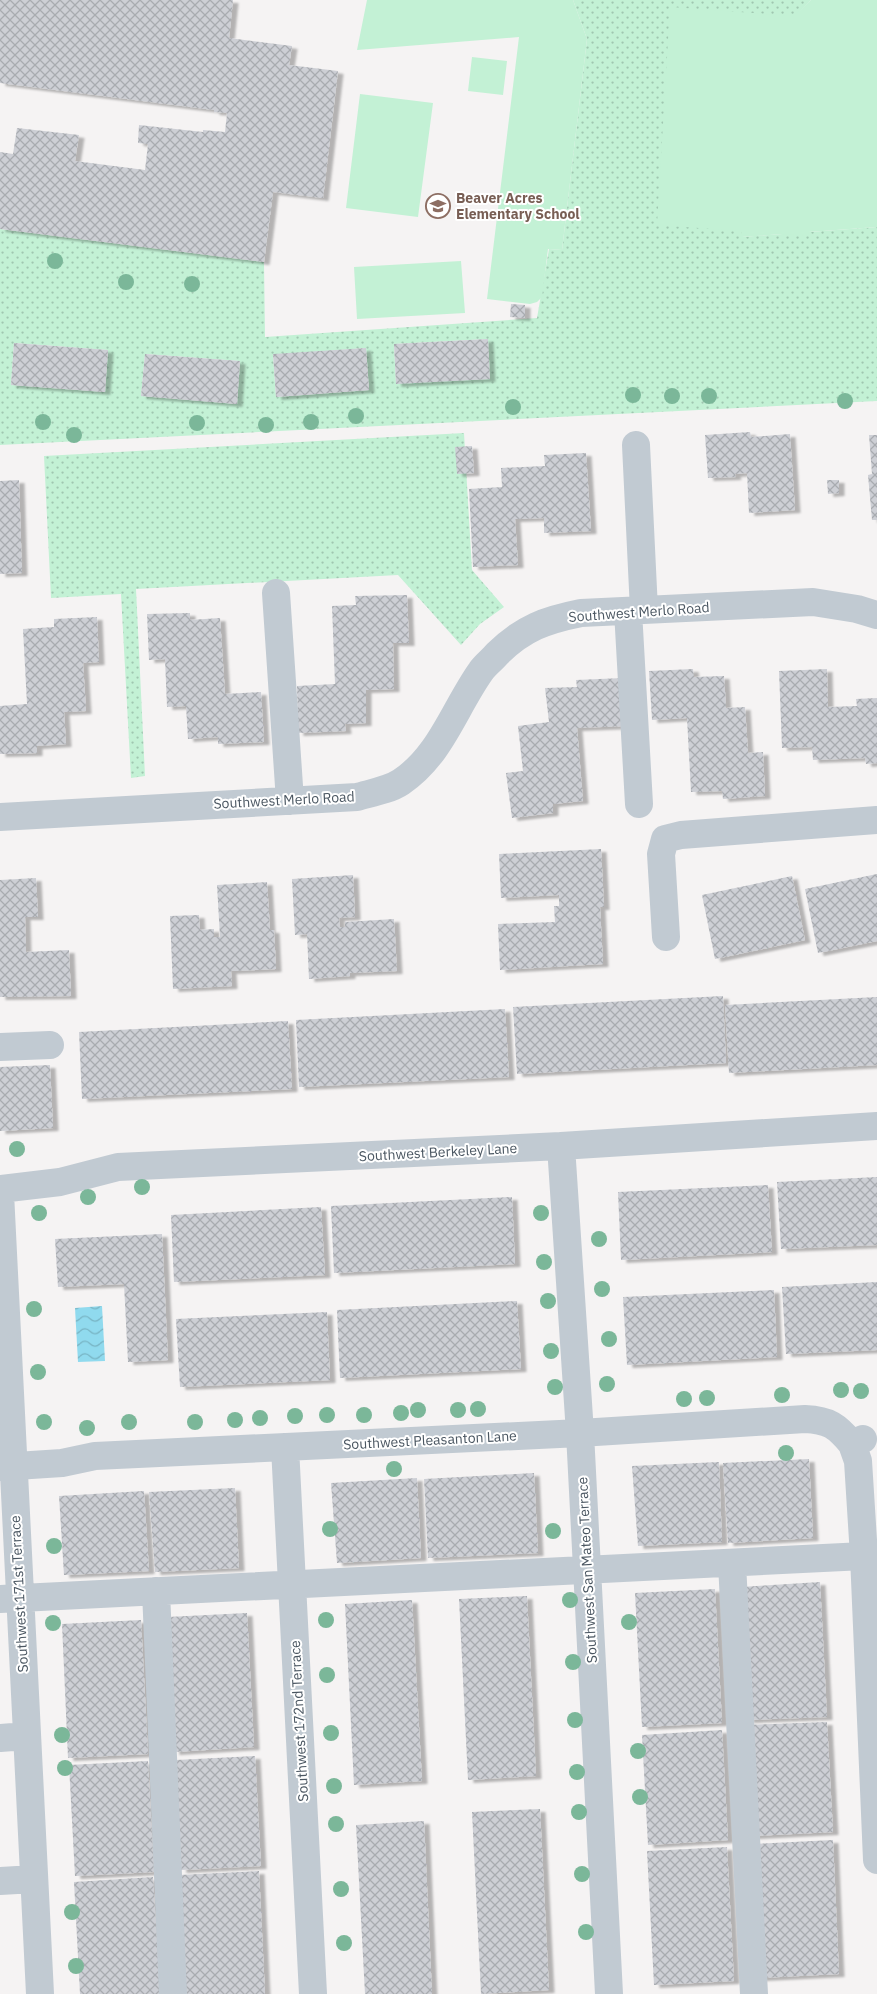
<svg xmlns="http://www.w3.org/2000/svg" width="877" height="1994" font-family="'IBM Plex Sans',sans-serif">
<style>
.grass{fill:url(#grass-dots);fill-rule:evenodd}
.park{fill:#c3f1d5}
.water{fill:url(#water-waves)}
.building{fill:url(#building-cross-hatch);filter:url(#shadow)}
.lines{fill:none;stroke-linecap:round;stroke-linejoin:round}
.minor{stroke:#c1cad2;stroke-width:28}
.tree{fill:#7bb799}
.labels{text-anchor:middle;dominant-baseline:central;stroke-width:4;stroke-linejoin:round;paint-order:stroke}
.education-label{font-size:14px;font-weight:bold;fill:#785e54;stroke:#fff;text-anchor:start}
.street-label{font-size:14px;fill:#4a5661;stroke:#fff}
</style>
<defs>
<pattern id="grass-dots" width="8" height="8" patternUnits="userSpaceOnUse" patternTransform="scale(1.25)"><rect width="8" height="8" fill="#c3f1d5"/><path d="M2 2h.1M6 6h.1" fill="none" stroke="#a0c6b0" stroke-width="1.8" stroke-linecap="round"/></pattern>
<pattern id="water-waves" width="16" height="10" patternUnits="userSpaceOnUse" patternTransform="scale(1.25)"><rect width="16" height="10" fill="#90daee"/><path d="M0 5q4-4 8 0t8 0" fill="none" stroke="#78b4c4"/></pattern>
<pattern id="building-cross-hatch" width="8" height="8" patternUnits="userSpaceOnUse" patternTransform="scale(1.25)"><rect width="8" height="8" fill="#cdcfd5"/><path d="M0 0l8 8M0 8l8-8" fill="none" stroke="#a8abb0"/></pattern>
<filter id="shadow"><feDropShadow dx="5.5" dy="3" stdDeviation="1" flood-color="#0004"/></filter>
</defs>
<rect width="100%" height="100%" fill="#f5f3f3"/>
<path class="grass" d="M573 0H811L782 29 742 237 877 227V401L0 445V229L264 262 265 337 537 318 549 249 562 250 587 39ZM488 339 489 379 396 383 394 344ZM14 343 108 350 105 392 11 385ZM366 348 369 390 276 397 273 355ZM145 354 240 361 237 404 141 396Z
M464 433 472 570 504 607 480 624 461 645 398 575 136 589 145 776 131 778 121 594 51 598 44 456Z"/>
<path class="park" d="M367 0H573L587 39 562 250 548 249 542 297 537 302 530 304 487 299 519 37 357 50Z
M811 0H877V227L809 232 808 236 784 234 742 237 741 231 657 225 670 7 794 16Z
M472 57 507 61 503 95 468 91Z
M360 94 433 103 418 217 346 208Z
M461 261 465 313 357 319 354 267Z"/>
<path class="water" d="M102 1306 105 1361 78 1362 75 1308Z"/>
<path class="building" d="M0 0H233L229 38 292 46 289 65 338 71 323 198 273 192 264 262 0 229V152L13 154 17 128 79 135 75 161 145 170 148 144 138 143 139 125 203 132V130L225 132 227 113 214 112V110L0 83Z
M511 304 525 305V318L510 317Z
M488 339 490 379 396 384 394 344Z
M14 343 108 350 105 392 11 385Z
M366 348 369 390 276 397 273 354Z
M145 354 240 361 237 404 141 396Z
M750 432 751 437 790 434 795 510 749 513 747 473 735 474 736 477 708 478 705 435Z
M869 435H877V520H872L868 475 872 474Z
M472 446 474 473 457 474 455 447Z
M586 453 591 531 544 533V518L515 519 518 565 473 567 469 489 502 487 501 468 545 466 544 455Z
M19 480 22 573 0 574V481Z
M827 480H839V493L828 494Z
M407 595 409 643H393L394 689 366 690V723L345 724 346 731 298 733 297 686 335 684 332 606 356 605 355 596Z
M190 613V620L220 618 225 694 261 692 264 742 218 744V737L188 739 186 706 167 707 165 659 149 660 147 614Z
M97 617 99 662 83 663 86 711 64 712 66 744 37 746V753L0 754V706L27 704 23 629 54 627V619Z
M693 669 694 677 724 676 726 708 745 707 748 753 763 752 765 796 723 799 722 791 691 792 687 718 652 720 649 671Z
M827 669 828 707 857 706 856 699 877 698V763L866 764 865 758 813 760 812 747 782 748 779 671Z
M623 678 626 726 577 728 583 801 553 804V813L512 818 506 773 523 771 518 726 549 722 545 688 577 687 576 680Z
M601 849 604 907H600L603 964 500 970 498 924 555 922 554 906H559V895L501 898 499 854Z
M877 874V941L818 953 805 889Z
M353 875 355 917 339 918 340 927H345V922L394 919 397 971 350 973V976L309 979 307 934 295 935 292 879Z
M792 876 805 940 715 959 702 895Z
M36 878 38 917H25L26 952 69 950 71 996 0 997V880Z
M267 882 270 930H274L276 969 231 971 232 986 173 989 170 916 199 915 200 930 214 929V937H220L217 885Z
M723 996 726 1063 517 1074 513 1007Z
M877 997V1065L729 1073 725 1005Z
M505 1009 509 1077 299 1087 296 1020Z
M288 1021 292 1089 82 1099 79 1032Z
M50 1065 53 1128 0 1131V1067Z
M877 1177V1245L781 1249 777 1182Z
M768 1185 772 1252 621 1260 618 1192Z
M512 1197 515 1264 334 1273 331 1206Z
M321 1207 325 1275 174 1282 171 1215Z
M162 1234 168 1360 128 1362 124 1284 58 1287 55 1239Z
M877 1282V1350L786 1354 782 1287Z
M774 1290 777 1357 627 1365 623 1297Z
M517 1301 521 1369 340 1378 337 1310Z
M327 1312 330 1380 180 1387 176 1319Z
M809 1459 813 1538 728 1543 723 1463Z
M719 1462 722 1542 638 1546 632 1466Z
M534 1473 538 1553 428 1558 424 1479Z
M417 1478 421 1558 337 1563 331 1483Z
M235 1488 239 1568 155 1572 149 1492Z
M144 1491 149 1571 64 1575 59 1496Z
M820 1582 827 1717 748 1720 741 1587Z
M715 1589 722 1723 642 1727 635 1593Z
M527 1596 536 1776 468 1780 459 1599Z
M412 1600 422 1781 354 1785 345 1604Z
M247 1613 254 1747 174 1752 167 1617Z
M141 1620 148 1754 68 1758 62 1624Z
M827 1722 833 1832 753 1836 747 1725Z
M722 1730 728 1840 648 1845 642 1735Z
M255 1756 261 1866 181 1870 176 1760Z
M148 1761 154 1872 75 1876 69 1765Z
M540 1809 549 1990 481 1994 472 1812Z
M424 1821 432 1994H365L356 1825Z
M833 1840 839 1974 760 1978 753 1844Z
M727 1847 734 1981 654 1985 647 1851Z
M259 1871 265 1994H185L179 1875Z
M153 1877 160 1994H80L74 1882Z"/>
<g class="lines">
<path class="minor" d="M636 445 644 610
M276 593 290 801
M628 611 639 804
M0 817 357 797C371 793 389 790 401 782 441 755 454 709 481 671 485 665 492 660 497 654 523 628 546 620 581 613L813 602 857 609 877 615
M666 937 661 854 665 839 681 835 877 820
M0 1047 50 1045
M561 1146 580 1433 609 1994
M0 1189 60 1182 118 1167 561 1146 877 1126
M0 1193 40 1994
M863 1439 852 1444 858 1461 864 1556 877 1860
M285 1447 313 1994
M0 1467 62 1463 95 1456 580 1433 805 1419C829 1420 837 1426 852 1444
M732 1563 754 1994
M156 1591 173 1994
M0 1599 864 1556
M0 1738 26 1736
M0 1881 34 1879"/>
</g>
<g class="tree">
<circle cx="55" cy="261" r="8"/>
<circle cx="126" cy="282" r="8"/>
<circle cx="192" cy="284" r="8"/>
<circle cx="633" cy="395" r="8"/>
<circle cx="672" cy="396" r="8"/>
<circle cx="709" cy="396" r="8"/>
<circle cx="845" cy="401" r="8"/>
<circle cx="513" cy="407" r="8"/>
<circle cx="356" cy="416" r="8"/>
<circle cx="43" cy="422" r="8"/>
<circle cx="311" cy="422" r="8"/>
<circle cx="197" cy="423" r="8"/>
<circle cx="266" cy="425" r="8"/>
<circle cx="74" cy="435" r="8"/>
<circle cx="17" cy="1149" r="8"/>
<circle cx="142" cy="1187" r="8"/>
<circle cx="88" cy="1197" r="8"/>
<circle cx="39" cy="1213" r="8"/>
<circle cx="541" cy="1213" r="8"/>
<circle cx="599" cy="1239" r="8"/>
<circle cx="544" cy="1262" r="8"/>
<circle cx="602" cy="1289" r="8"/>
<circle cx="548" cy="1301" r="8"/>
<circle cx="34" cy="1309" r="8"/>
<circle cx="609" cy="1339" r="8"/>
<circle cx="551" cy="1351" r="8"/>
<circle cx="38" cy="1372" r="8"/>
<circle cx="607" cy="1384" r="8"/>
<circle cx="555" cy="1387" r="8"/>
<circle cx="841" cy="1390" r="8"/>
<circle cx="861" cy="1391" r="8"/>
<circle cx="782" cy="1395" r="8"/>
<circle cx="707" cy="1398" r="8"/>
<circle cx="684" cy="1399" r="8"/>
<circle cx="478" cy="1409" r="8"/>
<circle cx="418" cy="1410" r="8"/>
<circle cx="458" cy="1410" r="8"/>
<circle cx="401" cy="1413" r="8"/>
<circle cx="327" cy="1415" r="8"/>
<circle cx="364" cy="1415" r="8"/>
<circle cx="295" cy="1416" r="8"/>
<circle cx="260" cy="1418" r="8"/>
<circle cx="235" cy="1420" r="8"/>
<circle cx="44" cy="1422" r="8"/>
<circle cx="129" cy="1422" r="8"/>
<circle cx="195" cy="1422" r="8"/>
<circle cx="87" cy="1428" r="8"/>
<circle cx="786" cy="1453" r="8"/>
<circle cx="394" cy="1469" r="8"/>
<circle cx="330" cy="1529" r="8"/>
<circle cx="553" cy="1531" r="8"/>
<circle cx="54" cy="1546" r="8"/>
<circle cx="570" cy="1600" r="8"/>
<circle cx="326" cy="1620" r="8"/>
<circle cx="629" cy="1622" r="8"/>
<circle cx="53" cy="1623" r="8"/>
<circle cx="573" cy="1662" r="8"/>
<circle cx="327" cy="1675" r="8"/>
<circle cx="575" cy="1720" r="8"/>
<circle cx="331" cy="1733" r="8"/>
<circle cx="62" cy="1735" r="8"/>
<circle cx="638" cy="1751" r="8"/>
<circle cx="65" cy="1768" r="8"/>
<circle cx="577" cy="1772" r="8"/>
<circle cx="334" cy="1786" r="8"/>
<circle cx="640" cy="1797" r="8"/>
<circle cx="579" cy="1812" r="8"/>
<circle cx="336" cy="1824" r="8"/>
<circle cx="582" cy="1874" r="8"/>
<circle cx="341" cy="1889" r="8"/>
<circle cx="72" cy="1912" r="8"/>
<circle cx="586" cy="1932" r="8"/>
<circle cx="344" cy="1943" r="8"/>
<circle cx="76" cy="1966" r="8"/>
</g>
<defs>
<symbol id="school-ring" viewBox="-11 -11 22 22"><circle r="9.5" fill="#fff" stroke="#8d6e63" stroke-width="1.5"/><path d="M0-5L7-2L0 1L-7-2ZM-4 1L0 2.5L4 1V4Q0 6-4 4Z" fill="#8d6e63"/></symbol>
</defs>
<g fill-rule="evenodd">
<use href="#school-ring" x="424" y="192" width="28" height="28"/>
</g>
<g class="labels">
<g class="education-label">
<text x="456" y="198">Beaver Acres<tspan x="456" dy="16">Elementary School</tspan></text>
</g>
<g class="street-label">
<text transform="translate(639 612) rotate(-4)">Southwest Merlo Road</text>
<text transform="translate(284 800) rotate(-3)">Southwest Merlo Road</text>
<text transform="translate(438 1152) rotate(-3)">Southwest Berkeley Lane</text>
<text transform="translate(430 1440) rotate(-3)">Southwest Pleasanton Lane</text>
<text transform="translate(587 1570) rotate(-93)">Southwest San Mateo Terrace</text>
<text transform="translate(19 1594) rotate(-93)">Southwest 171st Terrace</text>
<text transform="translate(299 1721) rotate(-93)">Southwest 172nd Terrace</text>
</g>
</g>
</svg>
